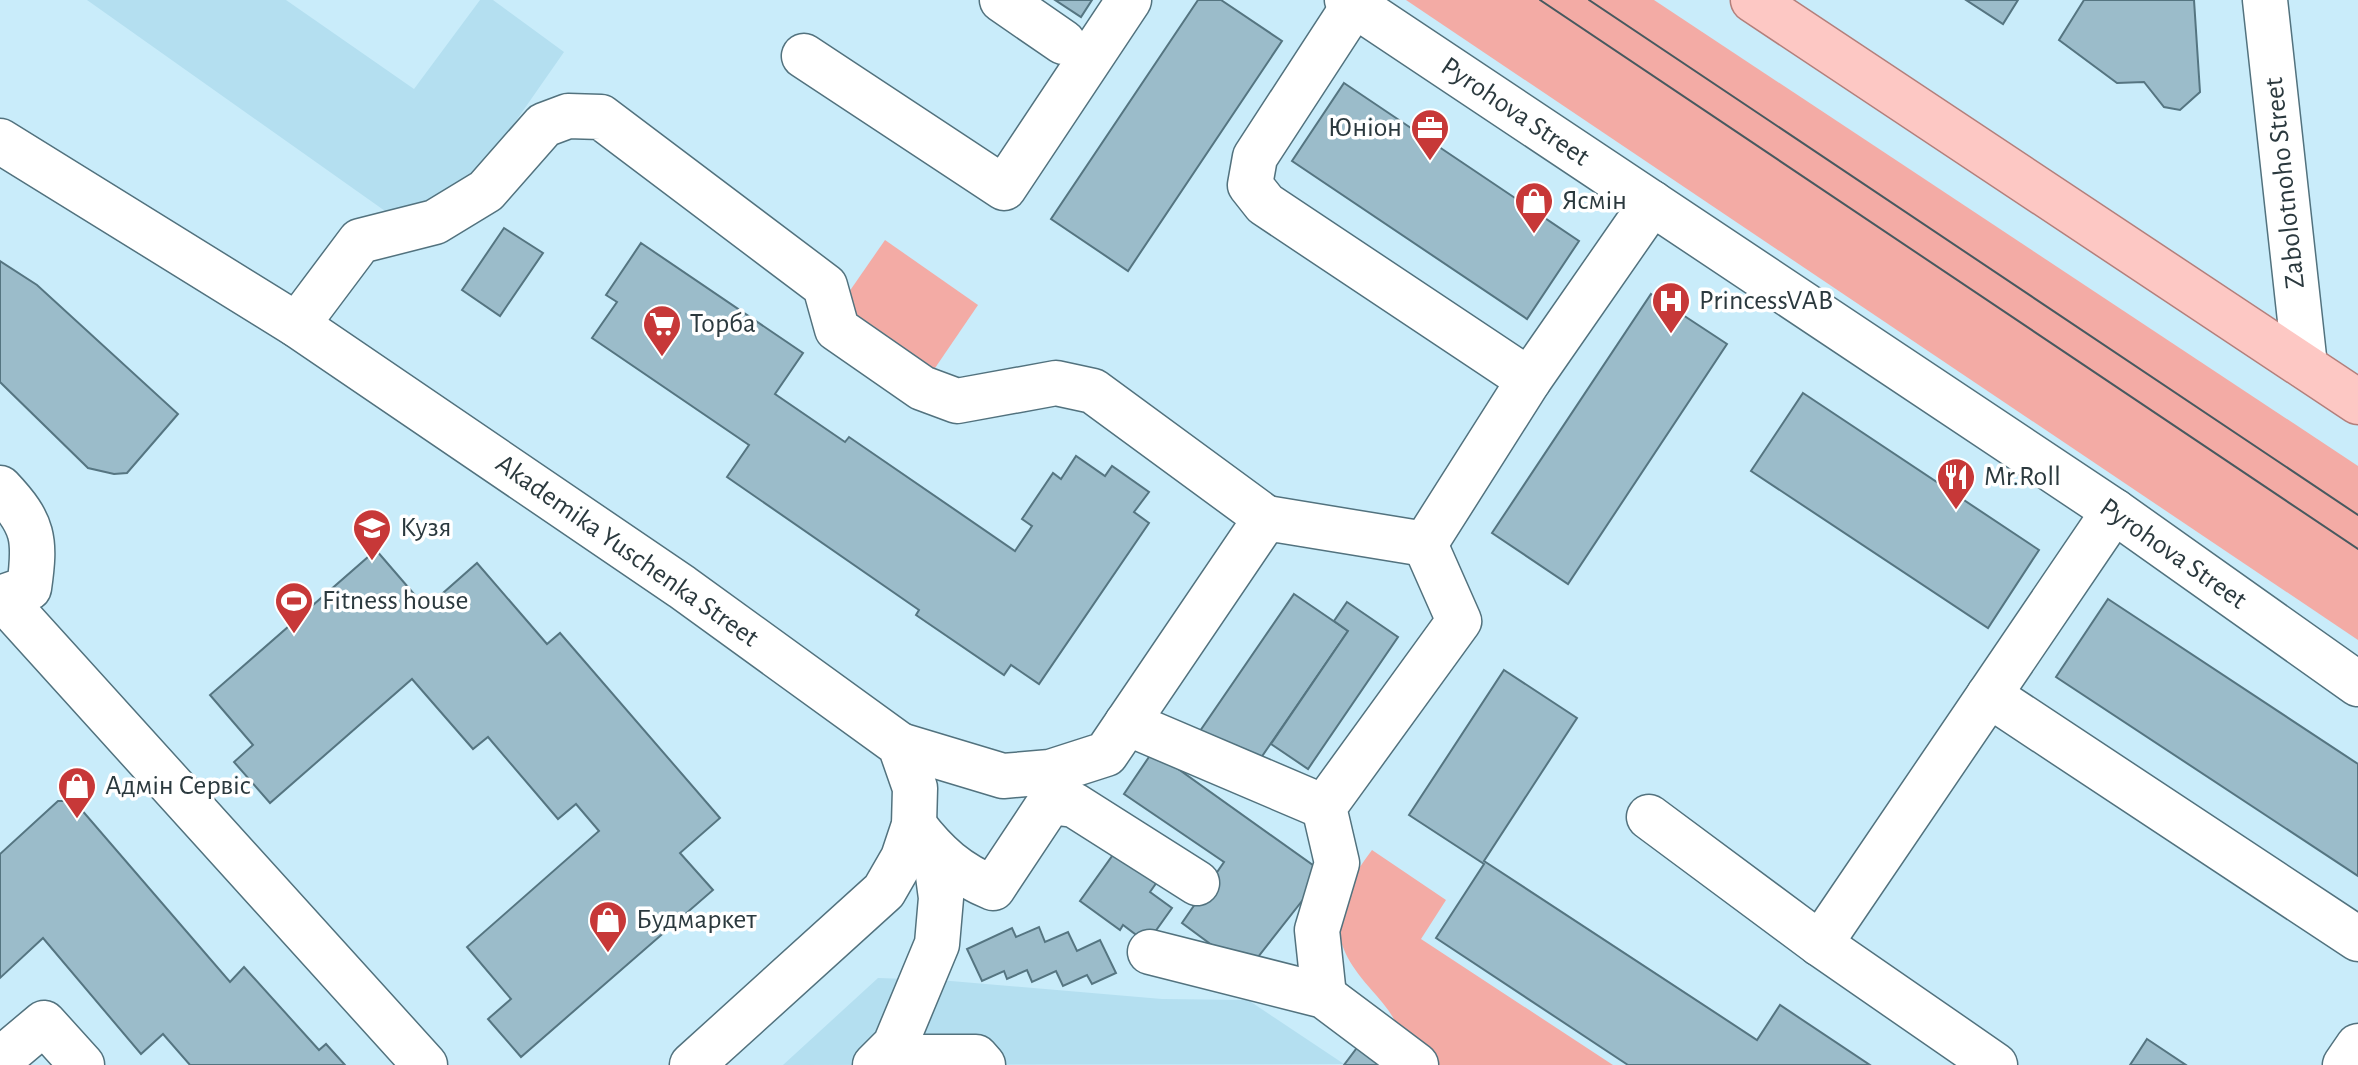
<svg xmlns="http://www.w3.org/2000/svg" width="2358" height="1065" viewBox="0 0 2358 1065" font-family="'Alegreya Sans',sans-serif">
<style>
.built{fill:#b4dff0}
.green{fill:#f3aba5}
.building{fill:#9bbcca;stroke:#557581;stroke-width:2}
.lines{fill:none;stroke-linecap:round;stroke-linejoin:round}
.minor-casing{stroke:#52727e;stroke-width:47}
.major-casing{stroke:#b37f7b;stroke-width:47}
.minor{stroke:#fff;stroke-width:44}
.major{stroke:#fdc8c4;stroke-width:44}
.tram{stroke:#47595f;stroke-width:2}
.labels{text-anchor:middle;dominant-baseline:central;stroke-width:7;stroke-linejoin:round;paint-order:stroke}
.street-label{font-size:28px;fill:#2b393e;stroke:#fff}
.poi-label{font-size:28px;fill:#2b393e;stroke:#fff;text-anchor:start}
</style>
<rect width="100%" height="100%" fill="#c9ecfa"/>
<g class="built">
<polygon points="87,0 286,0 414,89 480,0 493,0 564,52 467,191 402,223"/>
<polygon points="878,978 939,980 1162,999 1248,1000 1344,1064 783,1065"/>
</g>
<g class="green">
<polygon points="1406,0 1654,0 2358,466 2358,640"/>
<polygon points="885,240 978,305 933,371 840,305"/>
<path d="M 1372,850 L 1446,900 L 1421,939 L 1613,1065 L 1436,1065 L 1403,1045 C 1397,1017 1387,1008 1369,987 C 1323,935 1333,902 1372,850 Z"/>
</g>
<g class="building">
<polygon points="1055,0 1092,0 1081,17"/>
<polygon points="1198,0 1221,0 1282,41 1128,271 1051,219"/>
<polygon points="1966,0 2018,0 2003,24"/>
<polygon points="2084,0 2194,0 2200,92 2180,110 2164,107 2144,82 2117,83 2059,40"/>
<polygon points="1344,83 1579,241 1527,319 1292,161"/>
<polygon points="504,228 543,253 500,316 462,290"/>
<polygon points="641,243 803,353 775,394 845,442 849,437 1015,551 1032,526 1022,519 1053,473 1061,479 1076,456 1105,476 1112,466 1149,492 1134,512 1149,523 1039,684 1011,665 1004,675 916,615 919,610 727,477 749,445 592,338 617,302 606,295"/>
<polygon points="0,261 37,285 178,414 127,473 114,474 88,468 0,382"/>
<polygon points="1651,294 1727,344 1568,584 1492,533"/>
<polygon points="1803,393 2039,550 1988,628 1751,471"/>
<polygon points="376,550 426,608 477,563 547,644 560,633 720,818 680,853 713,890 521,1057 488,1019 511,999 467,947 599,831 576,804 558,819 488,737 473,749 412,679 270,803 234,762 253,745 210,695"/>
<polygon points="1294,594 1348,631 1254,768 1200,731"/>
<polygon points="2108,599 2358,764 2358,876 2056,677"/>
<polygon points="1347,602 1398,637 1308,769 1271,744 1348,631 1334,621"/>
<polygon points="1504,670 1577,718 1484,861 1757,1040 1780,1005 1870,1065 1628,1065 1436,938 1484,864 1409,815"/>
<polygon points="1153,751 1324,873 1247,971 1182,923 1224,862 1124,794"/>
<polygon points="58,801 74,801 230,982 244,967 319,1050 326,1044 345,1065 190,1065 163,1034 141,1054 43,938 0,978 0,854"/>
<polygon points="1115,852 1157,882 1150,892 1172,908 1147,943 1123,925 1120,930 1080,901"/>
<polygon points="1039,927 1045,942 1068,932 1077,951 1100,940 1116,973 1092,984 1087,975 1063,986 1056,971 1032,982 1027,970 1007,979 1004,971 982,981 967,949 1012,928 1016,937"/>
<polygon points="2147,1039 2186,1065 2130,1065"/>
<polygon points="1359,1045 1394,1065 1344,1065"/>
</g>
<g class="lines">
<g class="minor-casing">
<g id="minor">
<polyline points="1002,0 1063,42"/>
<polyline points="1347,0 2114,511 2358,684"/>
<polyline points="2265,0 2305,366"/>
<polyline points="1354,5 1255,157 1250,185 1265,204 1529,380"/>
<polyline points="804,56 1004,188 1129,0"/>
<polyline points="0,141 297,325 682,587 900,745 915,788 914,825 903,858 884,891 692,1065"/>
<polyline points="297,325 360,241 435,222 486,191 544,125 568,116 601,117 825,286 837,329 922,388 957,401 1056,383 1093,391 1266,518"/>
<path d="M 0,488 C 34,524 36,539 29,588 L 0,598"/>
<polyline points="1425,544 1529,380 1652,203"/>
<polyline points="2,598 425,1065"/>
<polyline points="1989,695 2358,939"/>
<polyline points="1127,723 1324,807"/>
<polyline points="900,745 1003,776 1050,772 1106,754 1266,518 1425,544"/>
<polyline points="1649,817 1820,944 1995,1065"/>
<path d="M 914,825 C 936,854 958,874 993,888 L 1050,802 L 1074,805 L 1197,883"/>
<polyline points="1820,944 2114,511"/>
<polyline points="1150,952 1324,996 1416,1065"/>
<polyline points="1324,996 1317,930 1337,863 1324,807 1459,621 1425,544"/>
<polyline points="899,1057 976,1057 983,1065"/>
<polyline points="0,1060 44,1023 82,1065"/>
<polyline points="875,1065 895,1045 937,944 941,898 935,853"/>
<polyline points="2345,1065 2358,1046"/>
</g>
</g>
<g class="major-casing">
<polyline id="major" points="1753,0 2358,402"/>
</g>
<use href="#minor" class="minor"/>
<use href="#major" class="major"/>
<g class="tram">
<polyline points="1540,0 2358,549"/>
<polyline points="1589,0 2358,515"/>
</g>
</g>
<defs>
<g id="office-pin" transform="scale(2)"><path d="M0 17L-7.5 6A9.5 9.5 0 1 1 7.5 6Z" fill="#c73838" stroke="#fff"/><path d="M-6-3h4V-5.5h4V-3h4V5H-6ZM-1-4.5V-3h2v-1.5ZM-6 0V1H6V0Z" fill="#fff"/></g>
<g id="shop-pin" transform="scale(2)"><path d="M0 17L-7.5 6A9.5 9.5 0 1 1 7.5 6Z" fill="#c73838" stroke="#fff"/><path d="M-5-2.5h2.3a2.7 3.5 0 0 1 5.4 0H5L5.5 6h-11ZM-1.5-2.5h3a1.5 2.3 0 0 0-3 0Z" fill="#fff"/></g>
<g id="hospital-pin" transform="scale(2)"><path d="M0 17L-7.5 6A9.5 9.5 0 1 1 7.5 6Z" fill="#c73838" stroke="#fff"/><path d="M-5-5h3v3.5h4V-5h3V5h-3V1.5h-4V5h-3Z" fill="#fff"/></g>
<g id="supermarket-pin" transform="scale(2)"><path d="M0 17L-7.5 6A9.5 9.5 0 1 1 7.5 6Z" fill="#c73838" stroke="#fff"/><path d="M-6-5.5h2.5l.6 2H6L4.5 2H-2.5L-4.4-4H-6ZM-1.5 3.2a1.3 1.3 0 1 0 .1 0ZM3 3.2a1.3 1.3 0 1 0 .1 0Z" fill="#fff"/></g>
<g id="restaurant-pin" transform="scale(2)"><path d="M0 17L-7.5 6A9.5 9.5 0 1 1 7.5 6Z" fill="#c73838" stroke="#fff"/><path d="M-5-6h1v4h1v-4h1v4h1v-4h1v5L-1.5 .5V6h-2V.5L-5-1ZM5-6V6H3V1.5H1.5Q1.5-4 5-6Z" fill="#fff"/></g>
<g id="school-pin" transform="scale(2)"><path d="M0 17L-7.5 6A9.5 9.5 0 1 1 7.5 6Z" fill="#c73838" stroke="#fff"/><path d="M0-5L7-2L0 1L-7-2ZM-4 1L0 2.5L4 1V4Q0 6-4 4Z" fill="#fff"/></g>
<g id="stadium-pin" transform="scale(2)"><path d="M0 17L-7.5 6A9.5 9.5 0 1 1 7.5 6Z" fill="#c73838" stroke="#fff"/><path d="M0-5a6.5 5 0 1 0 0 10a6.5 5 0 1 0 0-10ZM-3.5-1.8h7v3.6h-7Z" fill="#fff"/></g>
</defs>
<g fill-rule="evenodd">
<use href="#office-pin" x="1430" y="128"/>
<use href="#shop-pin" x="1534" y="201"/>
<use href="#hospital-pin" x="1671" y="301"/>
<use href="#supermarket-pin" x="662" y="324"/>
<use href="#restaurant-pin" x="1956" y="477"/>
<use href="#school-pin" x="372" y="528"/>
<use href="#stadium-pin" x="294" y="601"/>
<use href="#shop-pin" x="77" y="786"/>
<use href="#shop-pin" x="608" y="920"/>
</g>
<g class="labels">
<g class="street-label">
<text transform="translate(1515 112) rotate(34)">Pyrohova Street</text>
<text transform="translate(2285 183) rotate(-96)">Zabolotnoho Street</text>
<text transform="translate(627 551) rotate(35)">Akademika Yuschenka Street</text>
<text transform="translate(2173 554) rotate(35)">Pyrohova Street</text>
</g>
<g class="poi-label">
<text x="1402" y="128" text-anchor="end">Юніон</text>
<text x="1562" y="201">Ясмін</text>
<text x="1699" y="301">PrincessVAB</text>
<text x="690" y="324">Торба</text>
<text x="1984" y="477">Mr.Roll</text>
<text x="400" y="528">Кузя</text>
<text x="322" y="601">Fitness house</text>
<text x="105" y="786">Адмін Сервіс</text>
<text x="636" y="920">Будмаркет</text>
</g>
</g>
</svg>
